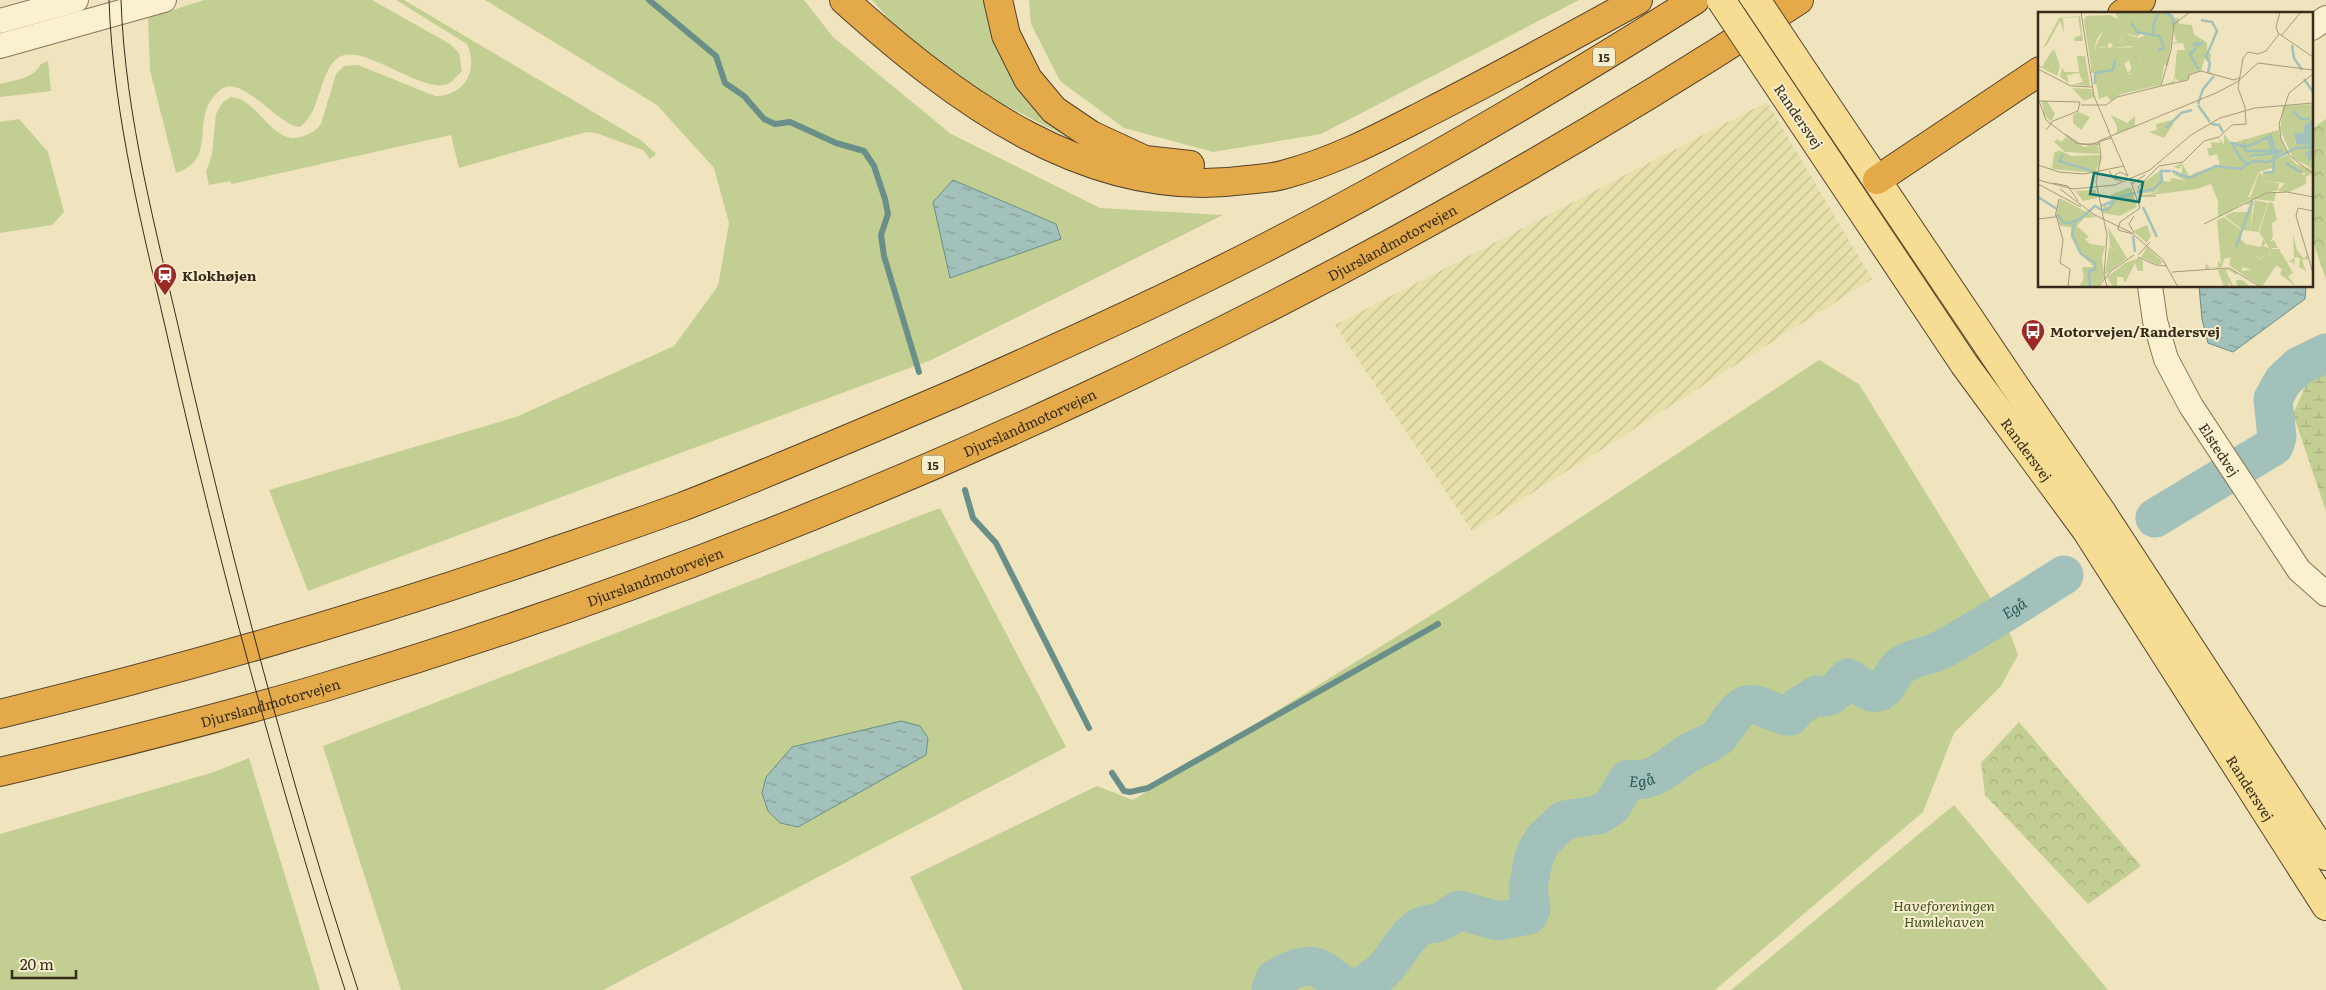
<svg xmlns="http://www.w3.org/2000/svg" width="2326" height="990" viewBox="0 0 2326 990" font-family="Literata,serif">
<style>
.farmland{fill:url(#farmland-furrows)}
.green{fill:#c3ce92}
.forest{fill:url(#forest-crowns)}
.wetland{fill:url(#wetland-marsh)}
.water{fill:url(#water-ripples);stroke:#698f88}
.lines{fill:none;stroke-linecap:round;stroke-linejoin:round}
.stream{stroke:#698f88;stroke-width:6}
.river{stroke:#a2c1ba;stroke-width:39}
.minor-casing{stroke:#897456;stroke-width:26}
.major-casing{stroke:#56422b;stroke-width:30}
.highway-casing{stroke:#56422b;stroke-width:30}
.minor{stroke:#faf1d1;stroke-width:24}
.major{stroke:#f6dd93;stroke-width:28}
.highway{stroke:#e4aa49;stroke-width:28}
.tram{stroke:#372b1b;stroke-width:1}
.major-bridge-casing{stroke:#56422b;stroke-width:30;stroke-linecap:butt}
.major-bridge{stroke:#f6dd93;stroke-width:28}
.labels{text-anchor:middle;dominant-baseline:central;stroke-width:4;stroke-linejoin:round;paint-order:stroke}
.shield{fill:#f7eece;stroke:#716651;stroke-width:1}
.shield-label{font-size:12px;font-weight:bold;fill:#372b1b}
.street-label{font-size:14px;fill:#372b1b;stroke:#f7eece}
.poi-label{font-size:14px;font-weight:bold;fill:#372b1b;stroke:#f7eece;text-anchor:start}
.park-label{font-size:14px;font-style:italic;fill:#445521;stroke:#f7eece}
.water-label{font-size:15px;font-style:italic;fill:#2a5858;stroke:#f7eece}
.inset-river{fill:none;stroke:#a2c1ba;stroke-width:2.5}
.inset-road{fill:none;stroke:#a69a7d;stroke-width:1}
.view{fill:#0f766e;fill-opacity:0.15;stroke:#0f766e;stroke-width:2.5}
.inset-edge{fill:none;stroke:#372b1b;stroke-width:2.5}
</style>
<defs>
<pattern id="farmland-furrows" width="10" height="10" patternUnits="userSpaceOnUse" patternTransform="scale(1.25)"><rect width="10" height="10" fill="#e6e0ab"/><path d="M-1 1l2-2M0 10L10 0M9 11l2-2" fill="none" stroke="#c6c093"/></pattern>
<pattern id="forest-crowns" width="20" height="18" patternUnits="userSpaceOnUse" patternTransform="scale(1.25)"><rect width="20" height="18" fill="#c3ce92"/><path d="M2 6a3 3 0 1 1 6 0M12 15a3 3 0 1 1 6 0" fill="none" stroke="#a8b17d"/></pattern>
<pattern id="wetland-marsh" width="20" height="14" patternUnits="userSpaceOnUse" patternTransform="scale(1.25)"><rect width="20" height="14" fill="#c3ce92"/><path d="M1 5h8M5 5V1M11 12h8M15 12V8" fill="none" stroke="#a8b17d"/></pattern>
<pattern id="water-ripples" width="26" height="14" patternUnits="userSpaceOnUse" patternTransform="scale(1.25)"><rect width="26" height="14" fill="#a2c1ba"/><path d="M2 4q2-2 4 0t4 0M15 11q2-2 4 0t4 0" fill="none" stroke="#859d96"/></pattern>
</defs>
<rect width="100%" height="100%" fill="#f0e4be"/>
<polygon class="farmland" points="1767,102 1872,279 1472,531 1335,325"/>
<g class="green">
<path d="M 204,0 L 372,0 L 450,44 L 459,53 L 462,71 C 457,76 451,84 444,85 C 420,90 370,50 345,55 C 319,60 323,112 300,127 C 276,126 239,67 217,93 C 214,96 210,101 208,105 C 196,133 213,160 176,173 L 150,70 L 148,18 Z"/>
<path d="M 396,0 L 404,0 L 642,141 L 656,154 L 650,159 L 643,150 L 596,133 L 586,132 L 459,168 L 451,135 L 232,184 L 230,181 L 209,185 L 206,172 L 212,155 L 216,114 L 223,102 L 231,97 C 259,98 274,151 306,135 C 313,132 317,130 321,124 L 336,74 L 344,66 L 358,65 L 435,96 C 464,96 479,71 467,44 Z"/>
<polygon points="485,0 804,0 833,37 951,134 1100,208 1223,215 931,360 308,591 269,490 516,417 674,346 718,286 729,223 714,168 657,105"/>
<polygon points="872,0 988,0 1058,125 1071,139 970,87 904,36"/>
<polygon points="1029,0 1579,0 1321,134 1213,152 1124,128 1060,81 1031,24"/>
<path d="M 48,61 L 51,91 L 0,97 L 0,84 C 15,80 33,79 41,64 Z"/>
<polygon points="19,119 48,152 64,212 52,225 0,233 0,122"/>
<polygon points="1819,360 1859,384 2007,625 2018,655 2001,686 1954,733 1923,812 1715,990 963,990 910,877 1097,786 1133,800 1454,601"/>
<polygon points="940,508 1066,747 603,990 401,990 323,746"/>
<polygon points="249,758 320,990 0,990 0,834 214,772"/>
<polygon points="1954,805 2108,990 1731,990"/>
</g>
<g class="forest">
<polygon points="2326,119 2326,280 2312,238 2312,129"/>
<polygon points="2019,722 2141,866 2088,904 1985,795 1981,763"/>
</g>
<polygon class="wetland" points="2326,346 2326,511 2293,414 2322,349"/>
<g class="water">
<polygon points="953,180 1056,224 1061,239 950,278 933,202"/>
<polygon points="2199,286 2306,286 2305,299 2233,352 2208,343 2202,319"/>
<polygon points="901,721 920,726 928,738 926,755 798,827 780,823 768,811 762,793 766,777 792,747"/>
</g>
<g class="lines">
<g class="stream">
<polyline points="649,0 716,56 725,83 744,96 764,119 775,124 790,122 836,143 864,151 874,166 885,199 888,214 881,235 884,256 919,372"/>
<polyline points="965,490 973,518 996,543 1089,728"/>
<polyline points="1112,773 1124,791 1130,792 1148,788 1438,624"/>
</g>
<g class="river">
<polyline points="2155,518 2274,446 2277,437 2273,399 2283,381 2299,366 2326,353"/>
<path id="s1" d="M 1271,990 L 1275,979 C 1330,945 1324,990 1359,987 C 1364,986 1368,982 1372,979 C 1395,965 1398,943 1418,928 C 1425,923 1428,925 1436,923 C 1443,922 1452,914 1459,910 L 1498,921 L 1528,915 L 1531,909 L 1528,888 L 1533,861 L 1537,850 L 1544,839 L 1564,820 L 1598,815 L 1612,806 L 1628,779 C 1654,785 1671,763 1692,751 C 1701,746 1711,744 1719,736 C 1728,726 1734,710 1747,705 C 1757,701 1776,716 1790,716 L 1798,707 L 1817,695 C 1832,702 1838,687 1848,678 C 1858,682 1867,695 1878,692 C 1889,689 1892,671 1903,664 C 1914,658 1927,656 1939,651 C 1982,628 2023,601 2064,575"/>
</g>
<g class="minor-casing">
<g id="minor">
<polyline points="0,21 76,0"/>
<polyline points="2312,28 2326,18"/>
<polyline points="0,46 164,0"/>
<path id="s2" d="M 2150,286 L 2155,321 L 2166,359 L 2191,406 L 2299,570 L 2326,594"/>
</g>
</g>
<g class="major-casing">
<g id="major">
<polyline points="1808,78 2015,386 2101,511 2326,856"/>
<path id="s3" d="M 1783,93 L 1964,364 L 2086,530 L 2326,906"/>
</g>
</g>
<g class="highway-casing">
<g id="highway">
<path d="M 844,0 C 955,99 1088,202 1246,180 C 1259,179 1274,178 1286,174 C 1338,160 1382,136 1429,112 C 1500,76 1569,38 1638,0"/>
<polyline points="998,0 1006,35 1028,79 1054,110 1091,135 1145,160 1190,165"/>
<polyline points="2122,14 2141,0"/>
<polyline points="1877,180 2040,71"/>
<path d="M 0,714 C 189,668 377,613 561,549 C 602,535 643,521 684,506 C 776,470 867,431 958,392 C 1060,347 1162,301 1261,250 C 1409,174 1554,89 1695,0"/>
<path id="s4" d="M 0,772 C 109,746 218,719 325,687 C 846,531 1344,297 1799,0"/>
</g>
</g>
<use href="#minor" class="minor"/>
<use href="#major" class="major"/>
<use href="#highway" class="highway"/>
<g class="tram">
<path d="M 109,0 C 113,118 144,233 170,348 C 219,564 277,778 345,990"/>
<path d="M 121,0 C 125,118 157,233 183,347 C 233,564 289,779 358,990"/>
</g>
<g class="major-bridge-casing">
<g id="major-bridge">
<polyline points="1721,0 1783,93"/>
<polyline points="1756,0 1808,78"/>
</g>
</g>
<use href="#major-bridge" class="major-bridge"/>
</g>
<defs>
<g id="station-pin" transform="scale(1.25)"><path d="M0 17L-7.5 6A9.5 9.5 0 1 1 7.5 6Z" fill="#9a2a23" stroke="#f7eece"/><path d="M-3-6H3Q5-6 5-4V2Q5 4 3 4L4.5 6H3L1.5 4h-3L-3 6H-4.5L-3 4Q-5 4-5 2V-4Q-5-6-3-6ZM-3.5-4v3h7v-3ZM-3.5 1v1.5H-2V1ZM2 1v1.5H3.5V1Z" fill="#fff"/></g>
<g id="bus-pin" transform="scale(1.25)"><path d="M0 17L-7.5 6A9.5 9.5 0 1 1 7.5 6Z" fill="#9a2a23" stroke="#f7eece"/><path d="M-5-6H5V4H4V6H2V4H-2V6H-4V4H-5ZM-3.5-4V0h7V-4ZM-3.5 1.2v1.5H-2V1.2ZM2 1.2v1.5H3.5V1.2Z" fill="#fff"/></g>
</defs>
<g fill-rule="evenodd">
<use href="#station-pin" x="165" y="275"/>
<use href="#bus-pin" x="2033" y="331"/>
</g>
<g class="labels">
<g class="shield">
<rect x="1593" y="47.5" width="22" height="19" rx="4"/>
<rect x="922" y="455.5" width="22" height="19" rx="4"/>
</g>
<g class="shield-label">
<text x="1604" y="57">15</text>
<text x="933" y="465">15</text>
</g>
<g class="street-label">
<text transform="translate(1799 116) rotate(56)">Randersvej</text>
<text stroke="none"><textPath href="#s4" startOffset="1494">Djurslandmotorvejen</textPath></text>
<text stroke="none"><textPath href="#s4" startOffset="1089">Djurslandmotorvejen</textPath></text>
<text stroke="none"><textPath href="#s2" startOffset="180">Elstedvej</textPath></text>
<text stroke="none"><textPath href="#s3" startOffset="432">Randersvej</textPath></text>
<text stroke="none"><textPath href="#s4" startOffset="684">Djurslandmotorvejen</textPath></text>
<text stroke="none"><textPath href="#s4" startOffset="279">Djurslandmotorvejen</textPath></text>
<text stroke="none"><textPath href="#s3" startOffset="838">Randersvej</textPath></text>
</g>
<g class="poi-label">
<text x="182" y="275">Klokhøjen</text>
<text x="2050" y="331">Motorvejen/Randersvej</text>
</g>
<g class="park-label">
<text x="1944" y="905">Haveforeningen<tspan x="1944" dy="16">Humlehaven</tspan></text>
</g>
<g class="water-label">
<text stroke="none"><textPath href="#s1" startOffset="956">Egå</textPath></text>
<text stroke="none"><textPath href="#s1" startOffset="509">Egå</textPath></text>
</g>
</g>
<g transform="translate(2038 12)">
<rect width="275" height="275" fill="#f0e4be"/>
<path d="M 71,3 L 70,36 L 75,35 L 77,24 L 84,29 L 84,21 L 101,26 L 108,23 L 116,33 L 110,50 L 93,61 L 89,61 L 104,48 L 100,44 L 103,38 L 110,40 L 110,32 L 99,36 L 92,34 L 75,36 L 75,43 L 69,40 L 67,34 L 56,37 L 68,14 L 65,8 ZM 15,37 L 17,52 L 9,56 L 5,53 ZM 4,89 L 9,89 L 17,102 L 13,110 L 6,102 ZM 40,100 L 52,105 L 43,118 L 35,111 L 35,103 ZM 73,103 L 89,111 L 97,104 L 97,114 L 75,123 L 79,120 L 79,114 ZM 134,108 L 136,111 L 126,126 L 111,120 L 119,118 L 118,112 ZM 186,122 L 196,135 L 213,146 L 236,141 L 234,156 L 221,160 L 209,188 L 180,206 L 180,189 L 173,172 L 159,177 L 106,184 L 118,180 L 124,169 L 132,170 L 133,166 L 151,169 L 156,161 L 182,154 L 179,142 L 171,144 L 169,136 L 174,136 L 173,130 L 182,131 L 181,127 L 186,132 ZM 28,125 L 46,135 L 59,132 L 62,142 L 27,140 L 16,130 L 19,127 L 23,130 ZM 21,138 L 33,144 L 63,143 L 63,147 L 57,161 L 14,157 L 16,141 ZM 250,143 L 261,155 L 259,152 L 275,158 L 275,162 L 259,160 L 268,166 L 268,172 L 251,180 L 240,179 L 247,171 L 224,169 L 225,160 L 235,160 L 237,148 ZM 93,175 L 99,195 L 81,204 L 75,196 L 80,193 L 73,189 L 72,183 ZM 58,178 L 59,186 L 45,189 L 37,179 ZM 22,186 L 58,205 L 46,206 L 39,214 L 51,225 L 47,227 L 52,232 L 67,234 L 64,245 L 66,266 L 59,275 L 41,275 L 46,266 L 44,255 L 56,255 L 40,239 L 33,225 L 33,215 L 22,214 L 18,204 ZM 217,188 L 230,191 L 220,220 L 212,219 ZM 109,213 L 113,224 L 109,231 L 95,219 ZM 70,215 L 89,246 L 67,263 L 71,235 L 83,242 L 72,235 ZM 230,226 L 231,230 L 236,228 L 240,236 L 234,236 L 236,242 L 249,250 L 255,261 L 250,264 L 258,275 L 242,262 L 244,257 L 237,253 L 242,251 L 233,239 L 230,244 L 224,244 L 224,248 L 218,244 L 213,258 L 203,254 L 212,237 L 208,232 L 223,235 L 225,227 L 228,231 L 225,234 L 231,236 L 226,227 ZM 109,235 L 125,250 L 124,251 L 120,253 L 103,245 ZM 101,246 L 105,249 L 105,259 L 100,259 L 97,251 L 87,271 L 85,265 L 79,265 L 79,275 L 75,275 L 69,265 L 87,251 ZM 191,257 L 199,261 L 198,263 L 191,258 L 188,259 L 196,275 L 199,274 L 198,268 L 204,268 L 213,275 L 194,275 L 190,269 L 191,275 L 186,275 L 180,258 L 172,258 Z" fill="#c3ce92"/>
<path d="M 77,0 L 127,0 L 138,7 L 140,5 L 141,12 L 154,13 L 156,22 L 169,31 L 169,42 L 173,41 L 171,58 L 175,64 L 169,60 L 171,51 L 167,46 L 163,59 L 152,62 L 151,67 L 142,70 L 137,66 L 137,71 L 125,73 L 136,69 L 139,38 L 147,38 L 145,31 L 134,32 L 141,29 L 138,29 L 135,16 L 130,54 L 126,52 L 123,73 L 83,82 L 73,89 L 69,84 L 61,87 L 56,61 L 75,58 L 77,48 L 74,46 L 55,48 L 56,53 L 53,54 L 46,9 L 48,4 L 72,3 L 80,7 ZM 70,4 L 69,32 L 73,31 L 75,35 L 77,24 L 83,31 L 84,21 L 98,24 L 98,35 L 75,36 L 75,43 L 67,35 L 56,37 L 59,27 L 68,15 L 65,8 ZM 103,22 L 108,23 L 115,34 L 109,49 L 91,63 L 86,52 L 91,48 L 94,58 L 104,48 L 100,44 L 103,38 L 109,41 L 111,38 L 109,31 L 104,29 L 99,36 L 99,24 ZM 42,4 L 45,29 L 37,29 L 36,26 L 43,23 L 40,5 L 25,6 L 26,21 L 22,9 L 9,33 L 5,36 L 21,6 ZM 16,36 L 22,55 L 19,64 L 0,54 L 15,54 ZM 39,44 L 47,44 L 52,74 L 33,73 L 45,70 L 41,61 L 29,63 L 31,71 L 22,65 L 24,56 L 27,60 L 41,60 ZM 144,151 L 151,164 L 156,162 L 151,170 L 134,162 L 144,162 L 144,153 L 141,157 L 136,155 ZM 256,159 L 266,163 L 268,160 L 275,164 L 271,163 L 252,175 ZM 221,161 L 224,162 L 224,169 L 241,171 L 240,178 L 218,184 L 182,204 L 180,201 L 185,202 L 213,184 ZM 231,181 L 238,181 L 236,189 L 215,187 L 212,219 L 204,218 L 187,204 L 195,200 L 211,200 L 213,193 L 207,192 L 216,185 ZM 78,188 L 79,193 L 75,196 L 81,204 L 65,201 L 66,193 L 71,195 L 73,190 ZM 231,190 L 235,191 L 239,208 L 234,211 L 235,225 L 230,233 L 221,220 ZM 186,205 L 204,219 L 201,225 L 212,237 L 203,259 L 213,258 L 217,244 L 223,248 L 223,245 L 232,243 L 239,252 L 224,275 L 195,256 L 191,253 L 193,245 L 186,247 L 184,255 L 167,257 L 168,251 L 172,256 L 180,255 L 180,249 L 183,252 L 179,208 Z" fill="#c3ce92" fill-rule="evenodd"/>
<path d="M 275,92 L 275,107 L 266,114 L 267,120 L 256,123 L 257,131 L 271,133 L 275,157 L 255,146 L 242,118 L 245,94 ZM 240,118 L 250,142 L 236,148 L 236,141 L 228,141 L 214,145 L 209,149 L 211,153 L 194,131 ZM 126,156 L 122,161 L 124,169 L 117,180 L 103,182 L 106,170 Z" fill="#c3ce92"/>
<path d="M 74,46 L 77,48 L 75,58 L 53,61 L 53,47 ZM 34,76 L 54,77 L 56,85 L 46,89 ZM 255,222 L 259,238 L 266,247 L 269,242 L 270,247 L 264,248 L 268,259 L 261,255 L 262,246 L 257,245 L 256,255 L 255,250 L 250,250 L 256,246 ZM 234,237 L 241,237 L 249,250 L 238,252 L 235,257 L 227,254 Z" fill="#c3ce92"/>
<path d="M 275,107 L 275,148 L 272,147 L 272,149 L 270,150 L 271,140 L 269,145 L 267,141 L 271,139 L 271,133 L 258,132 L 256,122 L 266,120 L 266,114 Z" fill="#a2c1ba"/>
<path class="inset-river" d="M 127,0 L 134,4 L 136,11 L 133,12M 163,8 L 174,10 L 179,19 L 168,45 L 172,51 L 170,60M 93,11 L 99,20 L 121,24 L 126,36 L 120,38M 116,21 L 115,14 L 120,2M 157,30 L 156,33 L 163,31 L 159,35M 254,33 L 256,46 L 264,58M 158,36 L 152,42 L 161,58M 266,67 L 275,80M 57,72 L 57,61 L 75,58 L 77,47M 160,92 L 165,77 L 176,64M 160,93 L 172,110M 255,99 L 263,107 L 272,107M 173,112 L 181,113 L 185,120M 128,116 L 143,101 L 154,98M 232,122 L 237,138 L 242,139 L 239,142M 223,128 L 230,125 L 234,138M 193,130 L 203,147 L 211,153M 194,131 L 205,134 L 208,139 L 237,139 L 242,145M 205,131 L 208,135 L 223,129M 25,142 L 21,149 L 54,159M 212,144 L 237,141 L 236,148M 248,151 L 264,161M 134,159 L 151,166 L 178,154 L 202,157 L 215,149 L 230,150 L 258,136 L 271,135M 225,161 L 235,160 L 236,148M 99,180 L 116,177 L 124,169 L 123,159 L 133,159M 0,185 L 19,197M 63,194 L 78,188M 105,195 L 119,225M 19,202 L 26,211 L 32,211 L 42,207 L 57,194 L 64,198 L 70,197 L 79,186 L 97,181M 208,206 L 215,189M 37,209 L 34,222 L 39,232M 95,224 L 97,240M 39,233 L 43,242 L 57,251 L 57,257 L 51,259 L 52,275M 198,235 L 208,207"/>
<path class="inset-road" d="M 43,0 L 56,84 L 71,119M 242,0 L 238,15 L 240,21 L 275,45M 243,24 L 263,0M 0,57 L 33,74 L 54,75M 275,62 L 251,81 L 241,112 L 243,127 L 251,143 L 275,162M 123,74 L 150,68 L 151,63 L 163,59 L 196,68 L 201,66M 0,86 L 8,108 L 38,131 L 51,133 L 73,126M 2,89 L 42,90 L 40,99 L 15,109 L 8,118M 43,93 L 68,93 L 79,85 L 123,74 L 133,38 L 136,12 L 152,0M 70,118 L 90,164M 27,122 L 42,132 L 61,132M 0,153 L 21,160 L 46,162 L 86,154M 71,159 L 76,167 L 84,169M 0,168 L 35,177 L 77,173 L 112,158 L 153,123 L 182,106 L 217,96 L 275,91M 79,168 L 77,163 L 82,160 L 90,164M 93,170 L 102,196 L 82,210 L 80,218 L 95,222 L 125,248 L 140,275M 15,171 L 30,174 L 40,189M 0,172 L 43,195M 94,172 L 107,163M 22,177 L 54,201M 118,184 L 104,184 L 100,175 L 121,154 L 145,150 L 166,129 L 181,125 L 194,113 L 208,112 L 207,95 L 200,76 L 205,46 L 210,40 L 220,42 L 228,39 L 241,22M 275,199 L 260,196 L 258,204 L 275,261M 53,201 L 94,221M 18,203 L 25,228 L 22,251 L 32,257 L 30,275M 96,204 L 91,212 L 96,221M 0,207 L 17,205 L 21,187M 166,212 L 228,181 L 249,180 L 275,185M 100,243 L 112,230M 100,245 L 118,253 L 129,254M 134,260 L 191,256 L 223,275M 60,275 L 73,259 L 96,243M 69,275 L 66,263 L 69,223 L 58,170 L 63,145 L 61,129 L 178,81 L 199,70 L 220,51 L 275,58"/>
<path class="view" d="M 56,161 L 105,170 L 101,190 L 52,182 Z"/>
<rect width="275" height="275" class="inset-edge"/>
</g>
<path d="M12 970v8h64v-8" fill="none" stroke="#372b1b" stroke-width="2.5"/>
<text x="20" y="970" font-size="15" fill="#372b1b" stroke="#f7eece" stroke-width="4" paint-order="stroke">20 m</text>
</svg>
